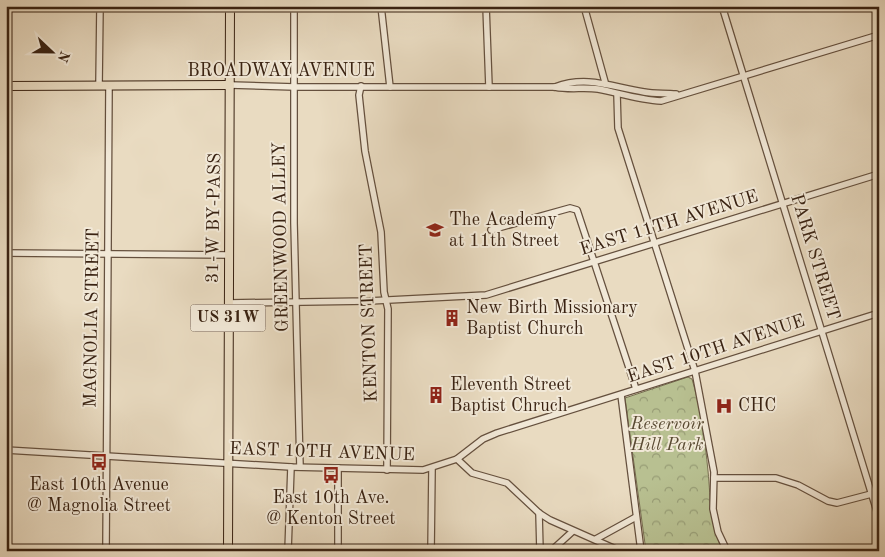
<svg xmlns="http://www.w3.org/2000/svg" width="885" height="557" viewBox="0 0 885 557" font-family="'Old Standard TT',serif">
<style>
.park{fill:url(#park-crowns);stroke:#787152}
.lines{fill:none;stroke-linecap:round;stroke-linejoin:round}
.minor-casing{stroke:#65503e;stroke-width:8}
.major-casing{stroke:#392212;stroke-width:10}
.minor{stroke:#f1e8d7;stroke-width:5.5}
.major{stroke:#e9dbc1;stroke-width:8}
.labels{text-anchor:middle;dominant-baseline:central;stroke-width:4;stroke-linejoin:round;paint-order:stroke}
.shield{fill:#f1e8d7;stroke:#705d4d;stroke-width:1}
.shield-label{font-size:16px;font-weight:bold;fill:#392212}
.street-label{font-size:18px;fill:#392212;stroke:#f1e8d7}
.poi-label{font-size:18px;fill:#392212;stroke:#f1e8d7;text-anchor:start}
.park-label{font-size:18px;font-style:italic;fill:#594a32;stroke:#f1e8d7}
</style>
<defs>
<pattern id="park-crowns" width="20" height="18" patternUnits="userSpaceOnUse" patternTransform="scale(1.25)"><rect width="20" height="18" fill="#b8c091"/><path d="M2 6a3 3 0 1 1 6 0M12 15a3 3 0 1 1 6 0" fill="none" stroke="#979c75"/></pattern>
</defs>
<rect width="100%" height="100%" fill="#e9dbc1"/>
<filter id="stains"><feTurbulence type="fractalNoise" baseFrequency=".004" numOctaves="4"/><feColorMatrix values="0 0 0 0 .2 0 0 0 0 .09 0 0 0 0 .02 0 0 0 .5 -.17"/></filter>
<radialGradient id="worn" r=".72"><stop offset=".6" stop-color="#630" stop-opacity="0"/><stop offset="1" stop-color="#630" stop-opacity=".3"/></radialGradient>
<path class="park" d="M 688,377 L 692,379 C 701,409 705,441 708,471 C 711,501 709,523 723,551 L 646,551 L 625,398 Z"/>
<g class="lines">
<g class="minor-casing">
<g id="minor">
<polyline points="294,6 294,223 300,467"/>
<polyline points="381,6 390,87"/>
<polyline points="486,6 489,87"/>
<polyline points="584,6 605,82"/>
<polyline points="722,6 879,518"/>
<polyline points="99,85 100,6"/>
<path d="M 230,85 L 295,87 L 555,87 C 569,90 584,87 598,89 C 619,93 639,100 661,101 L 879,35"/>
<polyline points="361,86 359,95 365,151 381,232 384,292 388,309 387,470"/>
<path d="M 555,87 C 587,75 612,87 644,92 C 654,94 665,93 676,94"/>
<polyline points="617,94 618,128 695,371 714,472 713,509 718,532 727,551"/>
<polyline points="491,230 570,208 577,210 636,389"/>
<polyline points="6,253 229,255"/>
<polyline points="228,303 369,301 486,295 879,174"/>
<polyline points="621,395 641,551"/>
<polyline points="6,450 291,467 423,470 457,459 483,439 497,433 879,313"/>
<polyline points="457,459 472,473 507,483 539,513 550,520 620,551"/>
<polyline points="714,478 776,478 798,485 828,501 837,503 879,492"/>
<polyline points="539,513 540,551"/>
<polyline points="596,539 636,517"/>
<polyline points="106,551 109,85"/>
<polyline points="288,551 291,467"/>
<polyline points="338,551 338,468"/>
<polyline points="431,551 432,469"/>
<polyline points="551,551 573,531"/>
</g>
</g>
<g class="major-casing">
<g id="major">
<polyline points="6,86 230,85"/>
<polyline points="228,551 230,6"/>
</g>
</g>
<use href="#minor" class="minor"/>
<use href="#major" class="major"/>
</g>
<defs>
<g id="school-bare" transform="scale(1.35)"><path d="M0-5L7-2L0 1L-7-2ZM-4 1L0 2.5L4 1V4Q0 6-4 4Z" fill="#8f2418" stroke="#f1e8d7" stroke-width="2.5" paint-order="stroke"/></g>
<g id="building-bare" transform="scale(1.35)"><path d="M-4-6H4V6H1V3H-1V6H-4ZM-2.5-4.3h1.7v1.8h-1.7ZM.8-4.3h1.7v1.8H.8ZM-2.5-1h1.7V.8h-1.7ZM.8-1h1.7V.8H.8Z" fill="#8f2418" stroke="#f1e8d7" stroke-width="2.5" paint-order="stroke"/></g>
<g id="hospital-bare" transform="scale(1.35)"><path d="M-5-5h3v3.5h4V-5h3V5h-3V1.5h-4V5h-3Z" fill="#8f2418" stroke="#f1e8d7" stroke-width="2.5" paint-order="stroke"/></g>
<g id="bus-bare" transform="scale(1.35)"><path d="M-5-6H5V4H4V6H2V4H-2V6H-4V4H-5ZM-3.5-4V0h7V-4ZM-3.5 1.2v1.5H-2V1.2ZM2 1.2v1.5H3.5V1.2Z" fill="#8f2418" stroke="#f1e8d7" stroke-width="2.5" paint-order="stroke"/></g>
</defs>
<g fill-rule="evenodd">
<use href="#school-bare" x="435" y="230"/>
<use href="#building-bare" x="452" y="318"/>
<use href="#building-bare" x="436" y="395"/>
<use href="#hospital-bare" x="724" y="406"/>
<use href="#bus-bare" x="99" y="462"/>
<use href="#bus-bare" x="331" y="475"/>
</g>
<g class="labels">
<rect class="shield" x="190.5" y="304.5" width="75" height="27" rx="4"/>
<g class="shield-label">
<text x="228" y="318">US 31W</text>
</g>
<g class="street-label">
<text x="281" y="71">BROADWAY AVENUE</text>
<text transform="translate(214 218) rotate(-89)">31-W BY-PASS</text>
<text transform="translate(669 223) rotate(-17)">EAST 11TH AVENUE</text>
<text transform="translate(281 237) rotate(-91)">GREENWOOD ALLEY</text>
<text transform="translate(815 257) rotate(73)">PARK STREET</text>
<text transform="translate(92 318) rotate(-89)">MAGNOLIA STREET</text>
<text transform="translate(369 323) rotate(-92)">KENTON STREET</text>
<text transform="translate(716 349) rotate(-18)">EAST 10TH AVENUE</text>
<text transform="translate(322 452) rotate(2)">EAST 10TH AVENUE</text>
</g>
<g class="poi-label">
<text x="449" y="220">The Academy<tspan x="449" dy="21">at 11th Street</tspan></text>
<text x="466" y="308">New Birth Missionary<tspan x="466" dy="21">Baptist Church</tspan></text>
<text x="450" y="385">Eleventh Street<tspan x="450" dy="21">Baptist Chruch</tspan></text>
<text x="738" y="406">CHC</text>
<text x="99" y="485" text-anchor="middle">East 10th Avenue<tspan x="99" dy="21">@ Magnolia Street</tspan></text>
<text x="331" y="498" text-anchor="middle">East 10th Ave.<tspan x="331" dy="21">@ Kenton Street</tspan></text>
</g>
<g class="park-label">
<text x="667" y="424">Reservoir<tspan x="667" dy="21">Hill Park</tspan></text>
</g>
</g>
<rect width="885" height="557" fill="none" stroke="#e9dbc1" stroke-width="25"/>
<rect x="8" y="8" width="870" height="542" fill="none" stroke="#392212" stroke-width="2.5"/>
<rect x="12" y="12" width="860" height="532" fill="none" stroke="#392212"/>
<g transform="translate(52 52) rotate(112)" stroke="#f1e8d7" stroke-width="4" paint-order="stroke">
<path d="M0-4L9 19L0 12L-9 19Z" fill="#392212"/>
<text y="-8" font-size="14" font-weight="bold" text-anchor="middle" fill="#392212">N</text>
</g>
<rect width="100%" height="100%" filter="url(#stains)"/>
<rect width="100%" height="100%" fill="url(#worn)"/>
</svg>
